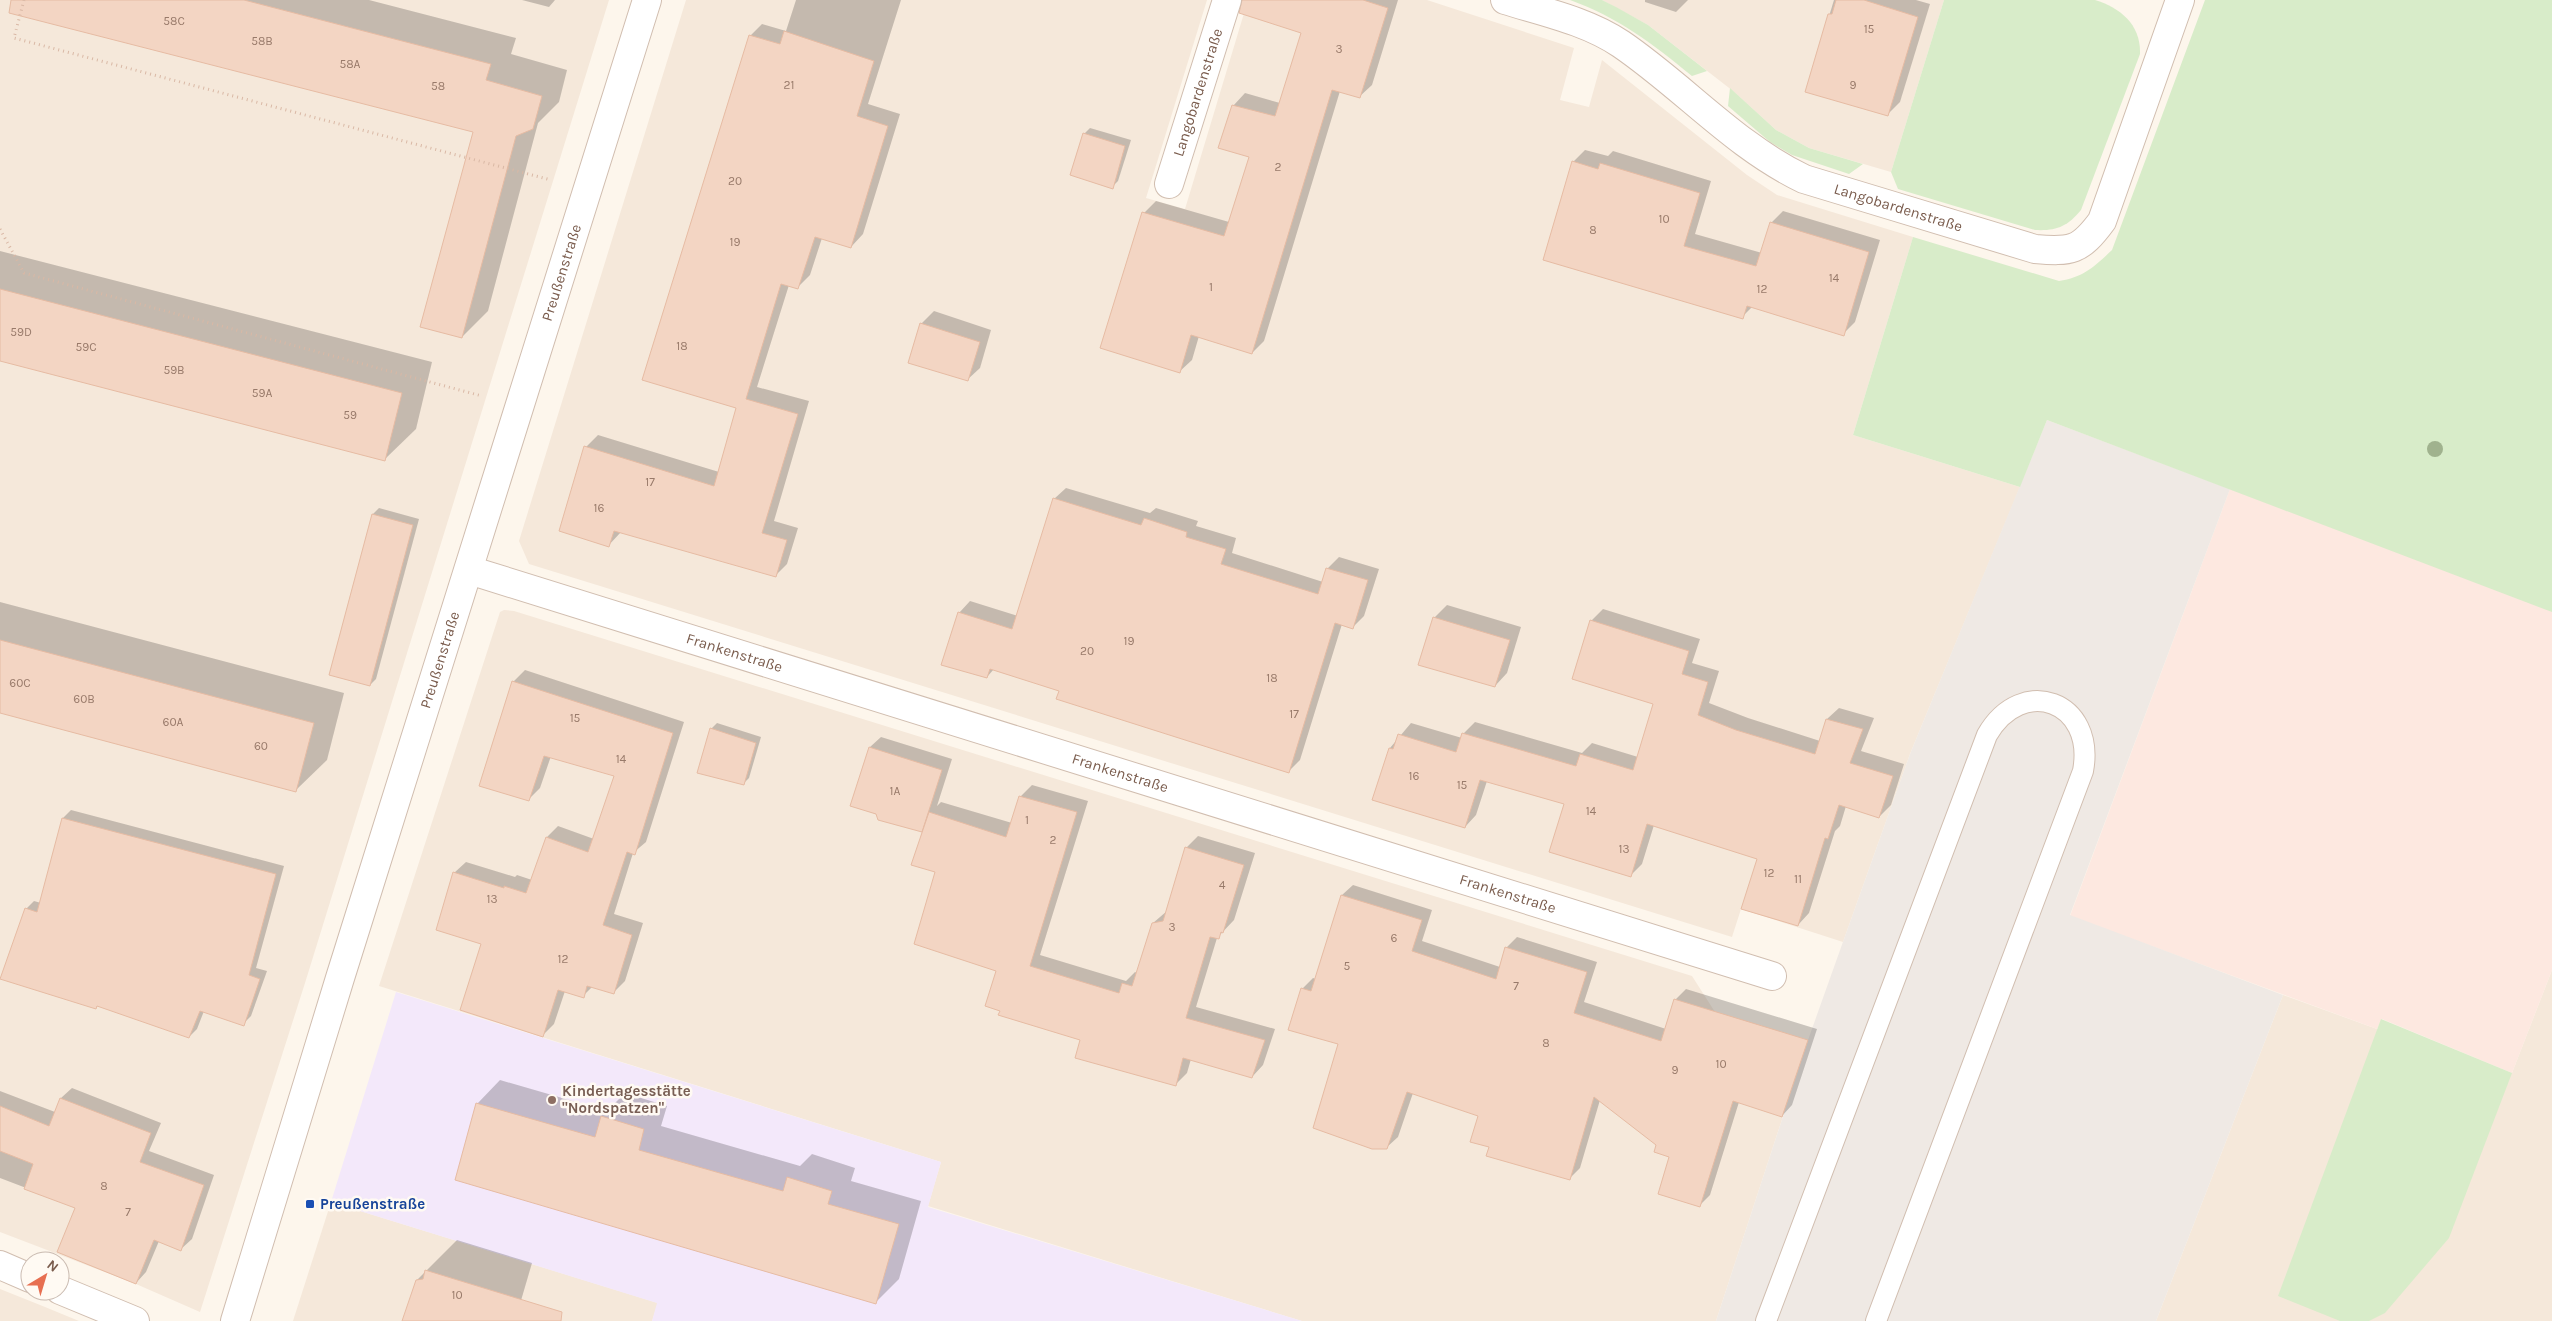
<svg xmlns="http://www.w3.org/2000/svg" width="2552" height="1321" viewBox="0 0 2552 1321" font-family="Karla,sans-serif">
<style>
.residential{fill:#f5e8da}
.commercial{fill:#fde8e0}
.industrial{fill:#efe9e4}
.education{fill:#f3e8fa}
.green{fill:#d8ecc9}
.shadow{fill:#0003}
.building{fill:#f3d5c3;stroke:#e6bba3}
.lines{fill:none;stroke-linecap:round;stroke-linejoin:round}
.lane-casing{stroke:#d1beb0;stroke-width:22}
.street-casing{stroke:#d1beb0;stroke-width:30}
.path{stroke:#d9b8a5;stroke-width:3;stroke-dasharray:1 4;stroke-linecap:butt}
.lane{stroke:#fff;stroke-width:20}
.street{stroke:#fff;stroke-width:28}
.tree{fill:#a0b28e}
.education-dot{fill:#8d6e63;stroke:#fffaf3;stroke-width:2}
.transit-dot{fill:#1a4fb4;stroke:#fffaf3;stroke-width:2}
.labels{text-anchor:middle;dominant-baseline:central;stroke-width:5;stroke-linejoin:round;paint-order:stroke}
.number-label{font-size:12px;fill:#987a6a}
.street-label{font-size:15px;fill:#7a5c4d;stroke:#fffaf3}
.education-label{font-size:15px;font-weight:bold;fill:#785e54;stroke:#fffaf3;text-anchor:start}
.transit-label{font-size:15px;font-weight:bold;fill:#164399;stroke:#fffaf3;text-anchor:start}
</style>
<rect width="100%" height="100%" fill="#fdf6ec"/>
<g class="residential">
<polygon points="0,0 609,0 305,983 200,1312 136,1284 0,1232"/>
<polygon points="686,0 1207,0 1146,198 1185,209 1248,0 1427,0 1574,48 1560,100 1589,107 1602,60 1747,175 1777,195 1913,237 1853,435 2020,487 1910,754 1843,942 1741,909 1732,937 529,564 519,541"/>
<polygon points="1602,0 1944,0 1891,172 1809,148 1776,130 1733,91 1648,25"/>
<polygon points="504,610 514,611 1692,976 1715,1012 1808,1040 1716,1321 1302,1321 928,1206 941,1162 379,986 500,612"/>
<polygon points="2552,970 2552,1321 2156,1321 2283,995 2377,1029 2512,1073"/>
<polygon points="331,1202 658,1303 652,1321 293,1321"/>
<polygon points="0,1289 45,1307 79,1321 0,1321"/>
</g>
<polygon class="commercial" points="2230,489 2552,610 2552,970 2512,1073 2382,1019 2377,1029 2070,916"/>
<polygon class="industrial" points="2047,420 2230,489 2070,915 2283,995 2156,1321 1716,1321 1808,1040 1910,754"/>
<polygon class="education" points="396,992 941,1162 928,1207 1302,1321 652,1321 657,1303 331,1202"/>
<g class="green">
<path d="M 1570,0 L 1602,0 L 1616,7 L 1648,25 L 1707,71 L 1692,76 C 1652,43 1619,18 1570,0 Z"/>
<path d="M 1944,0 L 2095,0 C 2121,8 2141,25 2140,54 L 2081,210 C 2067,227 2056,231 2035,230 L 1898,189 L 1891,172 Z"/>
<path d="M 2205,0 L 2552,0 L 2552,612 L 2047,420 L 2020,487 L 1853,435 L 1913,237 L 2059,281 C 2084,277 2094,267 2112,250 Z"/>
<polygon points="1730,88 1776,130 1809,148 1863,164 1849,174 1792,155 1770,142 1728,106"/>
<polygon points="2381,1019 2512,1073 2449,1238 2385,1313 2369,1321 2340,1321 2278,1296"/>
</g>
<g class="shadow">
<polygon points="40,0 369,0 516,38 511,54 567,70 559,102 538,123 488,311 462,337 474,131"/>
<polygon points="522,0 555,0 549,7"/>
<polygon points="796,0 901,0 868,104 900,114 863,234 851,247 822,238 810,275 798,287 789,285 757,387 809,401 774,521 798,528 787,564 775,576 621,532 608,546 586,447 598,435 719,472 738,407 750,36 762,24 786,31"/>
<polygon points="1296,0 1398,0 1372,85 1359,97 1340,91 1264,341 1252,353 1199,336 1192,360 1179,372 1144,213 1156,201 1229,222 1250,156 1233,106 1245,93 1280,103 1302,32"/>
<polygon points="1645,0 1688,0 1676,12 1645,2"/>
<polygon points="1834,0 1916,0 1930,4 1900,102 1887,115 1806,91"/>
<polygon points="1090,128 1131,140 1118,181 1112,187 1084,134"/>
<polygon points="1585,150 1608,156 1613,151 1711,181 1695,234 1762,253 1771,223 1783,211 1880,240 1855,322 1843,334 1753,306 1742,317 1573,162"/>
<polygon points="0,251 432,362 416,429 385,459 0,360"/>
<polygon points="934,311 991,330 980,368 967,380 921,324"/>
<polygon points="1066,488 1150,513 1156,508 1198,521 1196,526 1236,538 1232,553 1323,582 1328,568 1339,557 1379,569 1364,616 1353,627 1342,624 1300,760 1289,771 1060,690 994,669 987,677 959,613 970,601 1018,616 1054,499"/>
<polygon points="379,508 419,519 376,679 370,685 330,674 373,514"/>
<polygon points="0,602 344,693 327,760 296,790 0,712"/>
<polygon points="1447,605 1521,627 1507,673 1495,686 1434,618"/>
<polygon points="1603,609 1700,639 1692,663 1719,671 1709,703 1748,718 1820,741 1827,719 1839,708 1874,718 1861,751 1904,764 1891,805 1879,817 1846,806 1840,826 1835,831 1809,913 1798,925 1759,858 1654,825 1642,864 1630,876 1565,804 1487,781 1476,815 1465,827 1374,799 1390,748 1411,723 1462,738 1463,734 1475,722 1582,753 1592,743 1638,757 1654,703 1591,621"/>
<polygon points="525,670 684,722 646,842 633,853 614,914 643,923 625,981 613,993 593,986 583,996 565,991 554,1024 543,1035 482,943 454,873 466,862 515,877 517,875 532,880 547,837 558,826 594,839 615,775 551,756 540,788 529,799 513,682"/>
<polygon points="717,723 761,737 749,778 743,784 711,729"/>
<polygon points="881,737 952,759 937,806 941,802 1012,823 1020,797 1032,785 1088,801 1040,955 1126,981 1135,972 1137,973 1153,923 1167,911 1186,848 1198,836 1255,853 1234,920 1217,938 1196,1007 1275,1029 1263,1065 1252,1077 1191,1059 1187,1073 1175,1085 1082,1039 997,970 937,872 925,828 921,831 852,805 870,747"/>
<polygon points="71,810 284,866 256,968 267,971 251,1016 243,1024 204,1011 197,1029 189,1037 98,1005 96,1008 26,909 34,901 41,903 63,818"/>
<polygon points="1353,885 1432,910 1422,941 1500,967 1506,948 1517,937 1597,962 1584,1002 1666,1029 1675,1000 1686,989 1817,1029 1792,1105 1782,1116 1739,1102 1710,1195 1699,1206 1671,1156 1600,1100 1580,1168 1570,1178 1490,1146 1480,1115 1413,1093 1398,1137 1387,1147 1340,1043 1302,989 1313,978 1316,979 1342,895"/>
<polygon points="500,1080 607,1111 625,1093 667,1106 661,1126 800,1166 812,1154 855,1168 851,1181 921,1201 899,1279 876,1302 477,1104"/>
<polygon points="72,1088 161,1123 149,1151 214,1175 192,1239 181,1249 159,1241 146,1272 136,1283 76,1207 0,1178 0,1091 55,1112 61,1098"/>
<polygon points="457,1240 532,1263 515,1321 404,1321 417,1280"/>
</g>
<g class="building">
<polygon points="11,0 244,0 491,64 486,80 542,96 533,129 516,136 462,338 420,327 473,132 9,13"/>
<polygon points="1242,0 1363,0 1388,8 1360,98 1332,90 1252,354 1191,335 1180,373 1100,348 1142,212 1224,236 1249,157 1218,148 1232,105 1275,116 1301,33 1239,13"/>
<polygon points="1836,0 1864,0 1918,17 1888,116 1805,92 1828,14 1832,14"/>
<polygon points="784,31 874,61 857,116 888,126 851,248 815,237 798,289 781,284 746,399 798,414 762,533 787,540 776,577 614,531 609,547 559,531 584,446 714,486 736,408 642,380 749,35 780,44"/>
<polygon points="1083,133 1125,146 1113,189 1070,175"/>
<polygon points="1572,161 1598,169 1600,163 1700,193 1684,246 1756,266 1770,222 1869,252 1844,336 1747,306 1743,319 1543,260"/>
<polygon points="0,289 402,393 385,461 0,361"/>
<polygon points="920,323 980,342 968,381 908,363"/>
<polygon points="1053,498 1141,525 1144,518 1187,532 1186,537 1226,549 1221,564 1318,594 1326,568 1368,580 1353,629 1335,623 1289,773 1056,699 1059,691 990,669 987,678 941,665 958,612 1012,629"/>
<polygon points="372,514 413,525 370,686 329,675"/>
<polygon points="1433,617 1510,640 1495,687 1418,665"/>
<polygon points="1590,620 1689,651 1682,674 1708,682 1698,715 1736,730 1815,754 1826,719 1863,729 1850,763 1893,776 1879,818 1839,805 1828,839 1825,838 1798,926 1741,909 1757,859 1647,824 1631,877 1549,852 1564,804 1480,780 1465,828 1372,800 1389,748 1393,749 1398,734 1456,752 1462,733 1576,766 1580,754 1633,770 1653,704 1572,679"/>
<polygon points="0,640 314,723 296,792 0,713"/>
<polygon points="512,681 673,733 635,855 627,852 603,925 632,935 614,994 587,986 584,998 558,990 543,1037 460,1010 481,944 436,930 453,872 504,888 504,886 526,893 546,837 588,852 614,776 544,756 529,801 479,786"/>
<polygon points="710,728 756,743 744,785 697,773"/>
<polygon points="869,747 942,770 922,832 878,820 876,814 850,806"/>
<polygon points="1019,796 1077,812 1030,966 1119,993 1122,983 1132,986 1152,923 1163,921 1185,847 1244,865 1223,933 1221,932 1219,939 1210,937 1186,1018 1265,1040 1252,1078 1183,1058 1176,1086 1075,1058 1080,1040 998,1015 1000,1011 985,1006 996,971 914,944 935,872 911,865 929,812 1006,837"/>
<polygon points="62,818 276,874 249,975 260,979 244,1026 200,1011 189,1038 97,1006 96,1009 0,979 25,908 37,912"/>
<polygon points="1341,895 1422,920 1412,951 1496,979 1505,947 1587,972 1574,1013 1661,1041 1674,999 1808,1040 1782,1117 1733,1101 1700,1207 1658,1194 1669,1157 1654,1152 1656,1145 1594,1097 1570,1180 1486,1156 1489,1147 1470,1142 1478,1116 1407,1092 1387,1149 1372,1149 1313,1128 1338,1044 1288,1030 1301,988 1311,991"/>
<polygon points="60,1098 151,1133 140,1162 204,1185 181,1251 154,1240 136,1284 57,1252 75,1208 24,1189 33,1164 0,1151 0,1106 49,1126"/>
<polygon points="476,1103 595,1137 601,1116 644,1129 639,1150 783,1191 787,1177 832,1191 828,1204 899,1224 876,1304 455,1180"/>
<polygon points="425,1270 562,1312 561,1321 402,1321 416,1280 423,1279"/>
</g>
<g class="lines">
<g class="lane-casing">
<path id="lane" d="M 1766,1321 L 1987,735 C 2022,674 2096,701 2083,771 L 1876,1321"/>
</g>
<g class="street-casing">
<g id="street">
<path id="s1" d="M 1505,0 C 1544,12 1587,21 1621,44 C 1684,87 1735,146 1804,179 L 2035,249 C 2071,252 2080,251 2102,221 L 2180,0"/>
<path id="s2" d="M 1169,184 L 1227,0"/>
<path id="s3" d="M 469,570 L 1772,976"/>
<polyline points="0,1265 30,1278"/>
<polyline points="60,1290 135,1321"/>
<path id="s4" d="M 235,1321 L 340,978 L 647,0"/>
</g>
</g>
<g class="path">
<polyline points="24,0 14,38 551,180"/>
<polyline points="0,229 24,273 482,396"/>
</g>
<use href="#lane" class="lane"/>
<use href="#street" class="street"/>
</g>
<circle class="tree" cx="2435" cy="449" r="8"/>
<circle class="education-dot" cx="552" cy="1100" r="5"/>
<rect class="transit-dot" x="305" y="1199" width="10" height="10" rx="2.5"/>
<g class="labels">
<g class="number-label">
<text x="174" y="21">58C</text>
<text x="1869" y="29">15</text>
<text x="262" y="41">58B</text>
<text x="1339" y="49">3</text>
<text x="350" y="64">58A</text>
<text x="789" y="85">21</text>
<text x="1853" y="85">9</text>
<text x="438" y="86">58</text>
<text x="1278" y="167">2</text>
<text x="735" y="181">20</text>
<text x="1664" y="219">10</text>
<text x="1593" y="230">8</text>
<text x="735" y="242">19</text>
<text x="1834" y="278">14</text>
<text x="1211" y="287">1</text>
<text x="1762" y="289">12</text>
<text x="21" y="332">59D</text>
<text x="682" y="346">18</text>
<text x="86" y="347">59C</text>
<text x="174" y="370">59B</text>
<text x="262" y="393">59A</text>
<text x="350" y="415">59</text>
<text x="650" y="482">17</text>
<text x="599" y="508">16</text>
<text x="1129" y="641">19</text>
<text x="1087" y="651">20</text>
<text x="1272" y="678">18</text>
<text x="20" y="683">60C</text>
<text x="84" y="699">60B</text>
<text x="1294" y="714">17</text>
<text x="575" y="718">15</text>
<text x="173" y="722">60A</text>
<text x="261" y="746">60</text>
<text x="621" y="759">14</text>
<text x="1414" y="776">16</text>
<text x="1462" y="785">15</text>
<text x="895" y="791">1A</text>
<text x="1591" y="811">14</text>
<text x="1027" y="820">1</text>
<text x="1053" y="840">2</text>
<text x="1624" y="849">13</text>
<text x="1769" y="873">12</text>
<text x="1798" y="879">11</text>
<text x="1222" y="885">4</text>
<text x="492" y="899">13</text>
<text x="1172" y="927">3</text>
<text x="1394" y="938">6</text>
<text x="563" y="959">12</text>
<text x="1347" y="966">5</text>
<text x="1516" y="986">7</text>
<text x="1546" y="1043">8</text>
<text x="1721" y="1064">10</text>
<text x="1675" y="1070">9</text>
<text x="104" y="1186">8</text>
<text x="128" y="1212">7</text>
<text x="457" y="1295">10</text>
</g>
<g class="street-label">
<text stroke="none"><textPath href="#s2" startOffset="96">Langobardenstraße</textPath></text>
<text stroke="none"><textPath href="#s1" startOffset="451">Langobardenstraße</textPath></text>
<text stroke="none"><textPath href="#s4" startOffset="1098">Preußenstraße</textPath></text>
<text stroke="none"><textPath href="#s3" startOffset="278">Frankenstraße</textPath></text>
<text stroke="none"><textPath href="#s4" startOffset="692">Preußenstraße</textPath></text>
<text stroke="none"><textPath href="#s3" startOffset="682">Frankenstraße</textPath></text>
<text stroke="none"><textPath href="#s3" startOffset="1088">Frankenstraße</textPath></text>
</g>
<g class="education-label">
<text x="562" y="1091">Kindertagesstätte<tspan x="562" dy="17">"Nordspatzen"</tspan></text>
</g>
<g class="transit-label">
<text x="320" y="1204">Preußenstraße</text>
</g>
</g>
<g transform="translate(45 1276) rotate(38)"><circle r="24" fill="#fffaf3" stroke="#cabbb1"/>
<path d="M0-4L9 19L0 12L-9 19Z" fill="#e76f51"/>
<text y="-8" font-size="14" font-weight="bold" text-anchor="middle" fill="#7a5c4d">N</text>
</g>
</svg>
